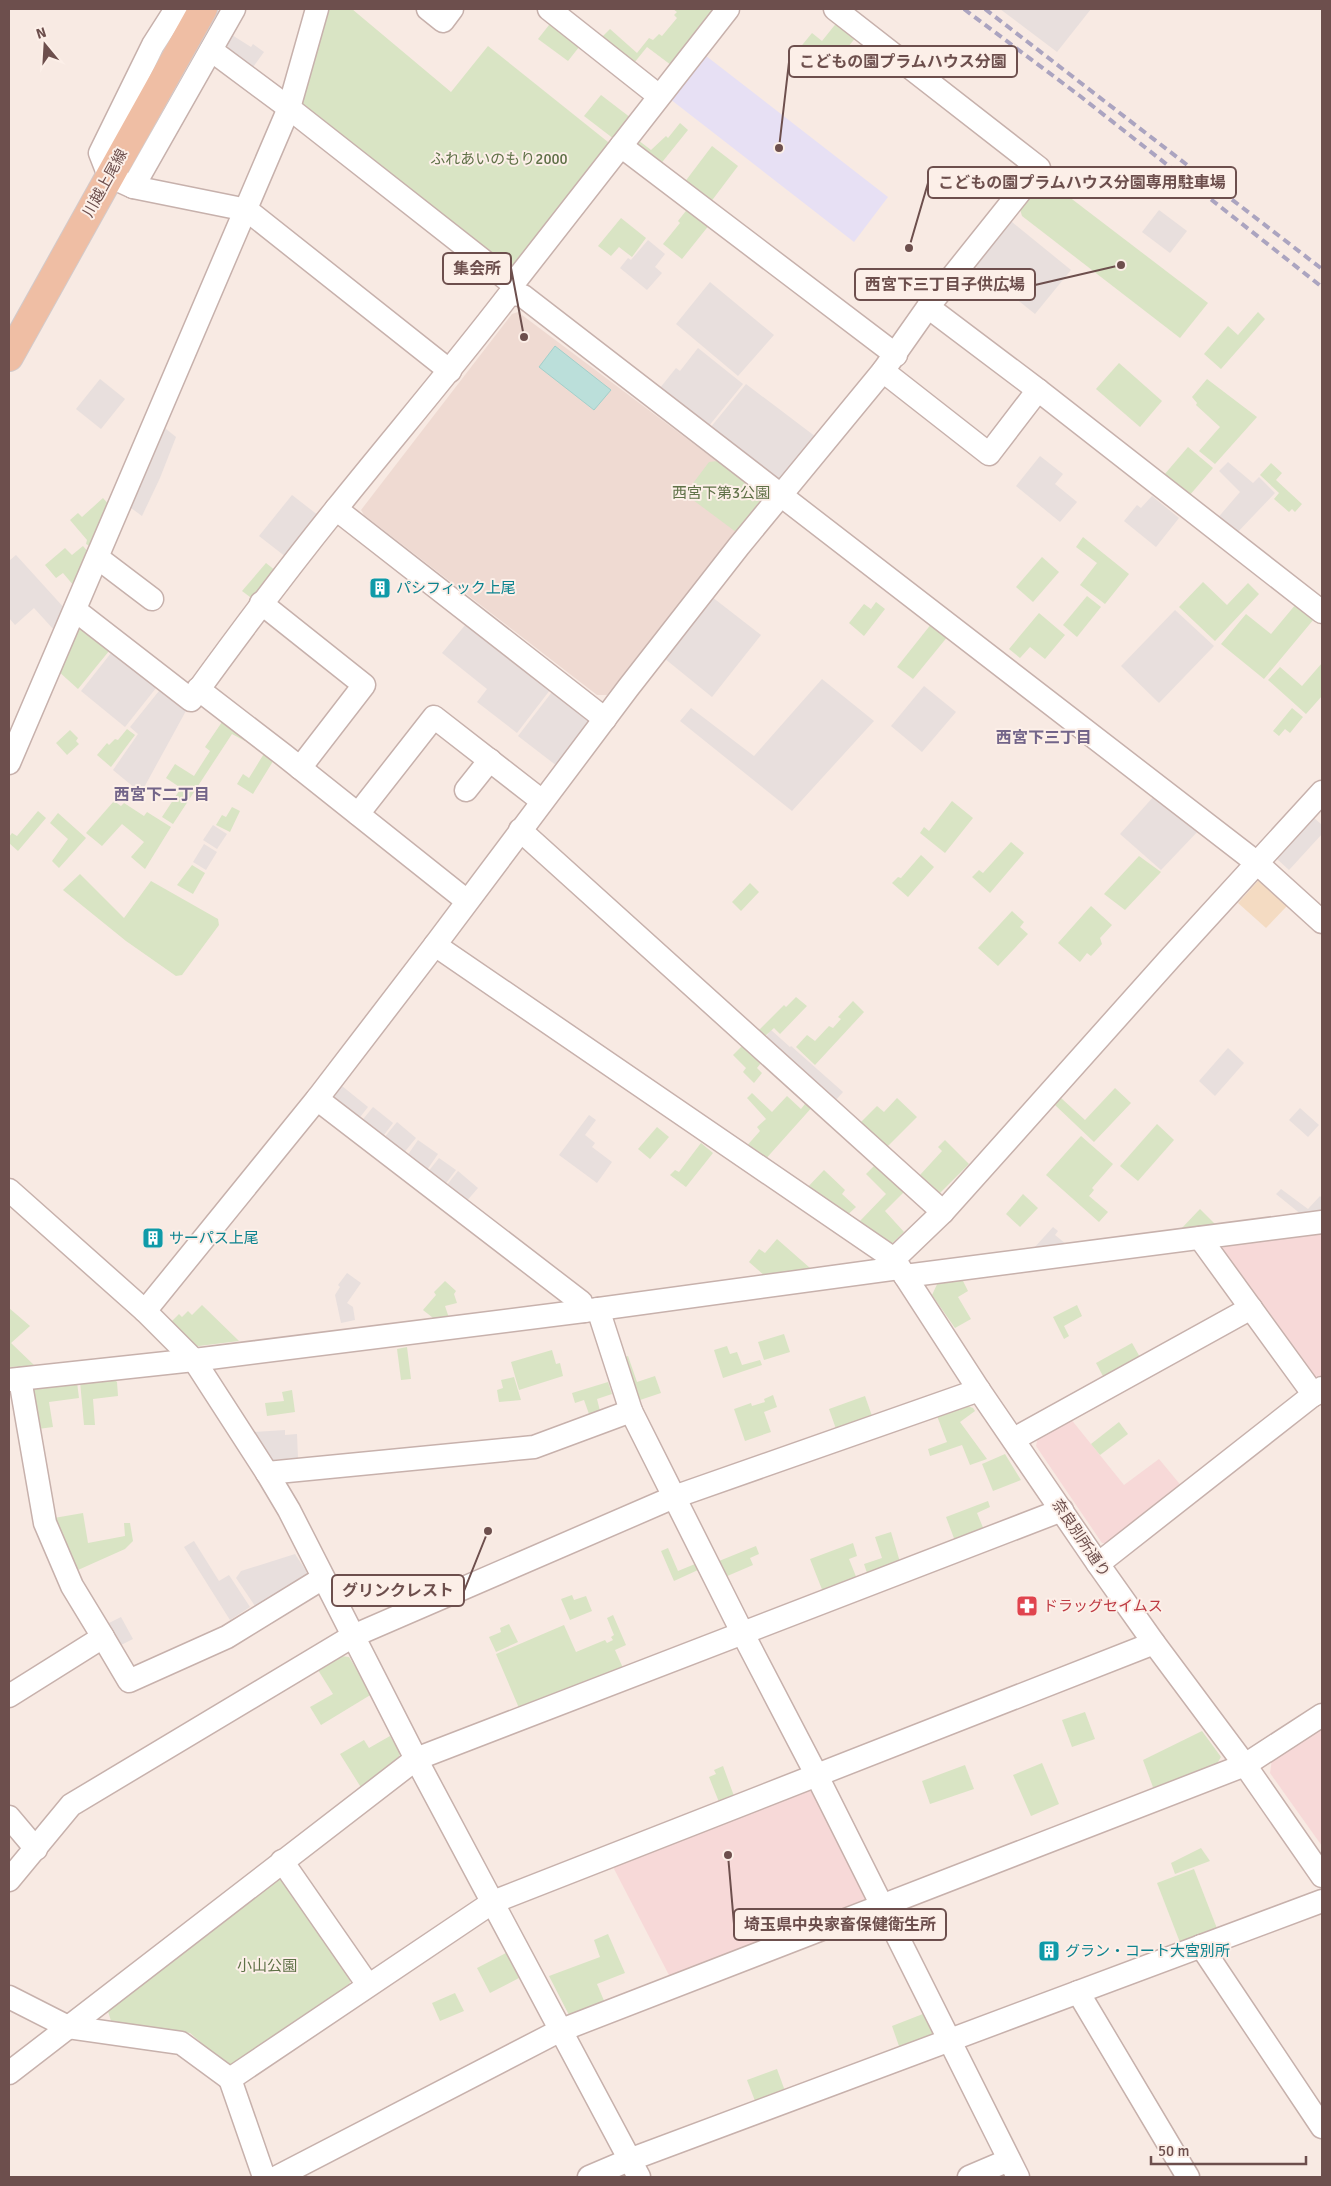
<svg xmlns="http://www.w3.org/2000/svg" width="1331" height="2186" viewBox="0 0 1331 2186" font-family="Signika,'Noto Sans JP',sans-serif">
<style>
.residential{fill:#efdad2}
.commercial{fill:#f7d9d8}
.industrial{fill:#e8dfdd}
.education{fill:#e7e0f4}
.green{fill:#d9e4c4}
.sand{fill:#f4dbc2}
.water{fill:#bbdfda;stroke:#a2cfca}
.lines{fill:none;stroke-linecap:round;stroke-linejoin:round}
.minor-casing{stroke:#c7b1ac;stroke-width:25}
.major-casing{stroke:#d3caca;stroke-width:30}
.minor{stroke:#fff;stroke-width:22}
.major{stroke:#efbea4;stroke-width:28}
.rail{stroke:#aba4c0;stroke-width:4;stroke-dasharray:8 5;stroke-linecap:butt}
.labels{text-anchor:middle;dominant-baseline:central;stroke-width:4;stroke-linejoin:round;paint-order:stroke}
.park-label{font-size:15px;fill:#5f7147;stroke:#fcefe8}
.street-label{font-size:15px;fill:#6d4f4d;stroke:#fcefe8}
.culture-label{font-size:15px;fill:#0d838f;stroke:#fcefe8;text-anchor:start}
.health-label{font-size:15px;fill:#be3a42;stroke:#fcefe8;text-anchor:start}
.neighbourhood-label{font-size:16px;font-weight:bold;fill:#736589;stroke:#fcefe8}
.leader{fill:none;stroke:#6d4f4d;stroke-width:2}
.callout-dot{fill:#6d4f4d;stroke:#fcefe8;stroke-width:2}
.callout{fill:#fcefe8;stroke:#6d4f4d;stroke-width:2}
.callout-label{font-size:16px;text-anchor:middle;font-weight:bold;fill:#6d4f4d}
</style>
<rect width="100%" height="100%" fill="#f8eae3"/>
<polygon class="residential" points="518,312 758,492 760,501 607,695 597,695 364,515 361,510 512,314"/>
<g class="commercial">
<polygon points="1322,1232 1322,1378 1311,1376 1221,1252 1225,1244"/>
<polygon points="1070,1418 1124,1485 1159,1459 1183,1488 1113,1543 1102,1543 1036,1446 1038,1436"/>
<polygon points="1322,1726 1322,1846 1270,1773 1272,1759"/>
<polygon points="808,1788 815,1791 866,1895 864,1903 671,1979 612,1865"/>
</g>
<g class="industrial">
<polygon points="1000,9 1091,9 1057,52"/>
<polygon points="232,35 251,47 253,44 264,52 251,70 228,54 227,43"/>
<polygon points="1159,210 1187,231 1170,253 1142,232"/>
<polygon points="1012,222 1071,270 1035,314 971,263 1002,224"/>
<polygon points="648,240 665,254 655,267 662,273 647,290 620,268 628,258 631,260"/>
<polygon points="710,282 774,335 738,376 676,324"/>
<polygon points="698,348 743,384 708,427 660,388 676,368 680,371"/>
<polygon points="100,379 125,399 101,429 76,409"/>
<polygon points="746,384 816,437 776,484 710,428"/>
<polygon points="161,425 176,437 160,478 142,516 127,505"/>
<polygon points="1040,456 1063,474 1055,484 1077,502 1060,522 1016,486"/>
<polygon points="1228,462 1253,483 1259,477 1275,493 1235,535 1216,520 1240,492 1219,471"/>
<polygon points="292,495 319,516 286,557 259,536"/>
<polygon points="1152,496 1179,518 1156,547 1124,521 1137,505 1141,508"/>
<polygon points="16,555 66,610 55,631 34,608 15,625 9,618 9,561"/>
<polygon points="712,597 761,635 712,697 664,658"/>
<polygon points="1175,610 1214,646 1159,703 1121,666"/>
<polygon points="466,624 550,690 517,733 477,702 487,689 442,653"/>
<polygon points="115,648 160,683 125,727 81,691"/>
<polygon points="822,679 874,721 792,811 680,721 691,708 754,756"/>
<polygon points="163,686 187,709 141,793 113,770 138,734 130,727"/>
<polygon points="924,686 956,712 922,752 891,726"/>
<polygon points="552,692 591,723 557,766 518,736"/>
<polygon points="1155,795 1199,830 1161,870 1120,834"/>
<polygon points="1314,818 1322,825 1322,834 1289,870 1277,859"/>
<polygon points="213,825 227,834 217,849 203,840"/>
<polygon points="204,844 217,852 206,870 193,862"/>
<polygon points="771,1030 790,1047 791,1046 843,1092 834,1102 765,1038"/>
<polygon points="1228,1048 1244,1063 1215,1096 1199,1081"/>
<polygon points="337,1082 368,1107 357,1121 326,1096"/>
<polygon points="373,1107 393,1123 381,1139 360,1123"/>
<polygon points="1300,1108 1319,1125 1308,1137 1289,1120"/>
<polygon points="589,1115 596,1120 585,1135 595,1143 592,1147 612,1162 597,1183 559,1155"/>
<polygon points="397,1122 416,1138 402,1155 383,1139"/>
<polygon points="418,1140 438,1154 427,1170 407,1156"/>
<polygon points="439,1158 456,1170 444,1186 427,1173"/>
<polygon points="458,1171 478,1188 465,1203 446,1186"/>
<polygon points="1281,1189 1308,1209 1320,1196 1322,1198 1322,1213 1302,1215 1276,1194"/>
<polygon points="1053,1227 1058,1231 1055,1235 1066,1244 1034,1248"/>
<polygon points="347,1273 361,1283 347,1303 353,1307 355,1320 341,1323 335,1295 340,1287 338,1285"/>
<polygon points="285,1430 285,1435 297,1434 298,1458 272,1460 254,1432"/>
<polygon points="194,1541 219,1581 229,1575 250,1607 230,1620 184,1547"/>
<polygon points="295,1554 307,1572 304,1579 255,1606 236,1578 241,1571"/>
<polygon points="121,1617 133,1639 119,1646 107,1624"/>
</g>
<polygon class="education" points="701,52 888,197 854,242 670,99"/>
<g class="green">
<polygon points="324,9 352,9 451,92 488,46 613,146 519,269 507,272 297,107"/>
<polygon points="673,9 716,9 671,65 647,47 634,63 602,37 610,29 637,53 649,38 653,40 659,34 662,36 677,18 674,15 677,12"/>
<polygon points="553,20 583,42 568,61 538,39"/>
<polygon points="838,21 857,36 823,77 794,55 812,33 822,41"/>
<polygon points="601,95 631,118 614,139 584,116"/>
<polygon points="680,123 688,130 659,166 634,145 638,140 651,150 666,136 668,138"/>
<polygon points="712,146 738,166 710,203 684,183"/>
<polygon points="1043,177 1208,303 1180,338 1022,216 1019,206"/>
<polygon points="689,207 710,224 682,259 663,244 680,223 678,221"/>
<polygon points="621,218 646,238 632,257 619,247 611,256 598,246"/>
<polygon points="1258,312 1265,319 1221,369 1204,354 1228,326 1238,335"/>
<polygon points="1119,363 1162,401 1140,427 1096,389"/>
<polygon points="1207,379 1257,417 1215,464 1199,451 1220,427 1196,405 1197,403 1192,397"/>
<polygon points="1188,447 1213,468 1189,496 1164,475"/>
<polygon points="717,461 758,492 760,501 736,532 685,494 709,462"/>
<polygon points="1271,463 1282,473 1276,480 1302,504 1295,512 1292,509 1289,512 1274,499 1279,493 1260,475"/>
<polygon points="103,498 111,507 92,547 86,544 87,540 70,520 78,513 82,517"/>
<polygon points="1083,537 1129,574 1105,604 1080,585 1097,563 1076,547"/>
<polygon points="83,546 89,553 74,586 63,573 56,578 45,565 65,548 72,555"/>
<polygon points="1042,557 1059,572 1033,602 1016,587"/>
<polygon points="266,563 276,571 254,600 242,591"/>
<polygon points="1203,582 1227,605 1248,583 1259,594 1215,641 1179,607"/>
<polygon points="1087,596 1101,607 1077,637 1063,625"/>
<polygon points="876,602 885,609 864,636 849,623 864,604 871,609"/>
<polygon points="1296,604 1314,619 1264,679 1221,644 1246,614 1271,634"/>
<polygon points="1039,613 1065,635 1045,659 1030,647 1020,658 1009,649"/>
<polygon points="79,622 109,651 78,689 57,670"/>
<polygon points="932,623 948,636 913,679 897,667"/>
<polygon points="1322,663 1322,696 1306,714 1268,680 1280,667 1302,686"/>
<polygon points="1292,708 1303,717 1290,733 1285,729 1279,736 1273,731"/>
<polygon points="222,722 247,738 245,741 232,734 173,824 162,817 181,788 166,778 175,764 194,776 210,751 205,747"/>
<polygon points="127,729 135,735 111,767 97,755 107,743 109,745 115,739 118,740"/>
<polygon points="70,730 78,738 76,741 79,744 67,755 56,743"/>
<polygon points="265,752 275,758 253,794 237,784 243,774 249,778"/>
<polygon points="114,801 121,806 124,803 144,816 147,812 171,827 145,869 131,857 144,842 122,824 102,846 86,833"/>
<polygon points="952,801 973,818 945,853 920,833 924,827 929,831"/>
<polygon points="232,807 240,811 230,832 216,825 222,815 226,817"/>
<polygon points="38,811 46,818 18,851 9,843 9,837 12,833 17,836"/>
<polygon points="58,813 86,838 59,868 52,861 68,839 50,823"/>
<polygon points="1011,842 1024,853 990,893 972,877 979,870 983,873"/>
<polygon points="921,855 934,867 908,897 892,883 898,877 901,878"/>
<polygon points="1139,856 1161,872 1125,910 1104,894"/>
<polygon points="192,865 205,873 193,894 177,885"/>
<polygon points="80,874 124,918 151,881 218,919 219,925 182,975 176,976 126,941 63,890"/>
<polygon points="750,883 759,892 741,911 732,902"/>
<polygon points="1091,906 1112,925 1100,938 1102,944 1091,956 1087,953 1080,962 1058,943"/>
<polygon points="1012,911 1024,922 1020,927 1028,934 998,966 978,948"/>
<polygon points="796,997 807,1006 780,1034 774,1028 763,1038 757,1032 784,1005 786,1007"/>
<polygon points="853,1001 864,1012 815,1065 796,1047 807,1035 815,1041 829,1026 833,1028 841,1019 838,1017"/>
<polygon points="746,1042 764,1059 757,1068 762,1073 754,1083 743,1072 746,1068 733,1055"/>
<polygon points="1115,1088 1131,1103 1094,1142 1055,1105 1061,1098 1085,1120"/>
<polygon points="752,1093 772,1112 787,1096 801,1109 808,1100 814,1105 763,1162 744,1149 760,1131 757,1127 766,1119 747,1098"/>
<polygon points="897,1098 917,1117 885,1149 859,1124 877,1106 884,1112"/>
<polygon points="1157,1124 1174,1140 1138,1181 1120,1166"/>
<polygon points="657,1127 669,1137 650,1159 638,1149"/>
<polygon points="1081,1136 1113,1164 1092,1188 1094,1190 1089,1196 1108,1212 1099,1222 1046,1175"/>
<polygon points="945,1140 969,1164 939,1194 920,1175 942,1151 938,1147"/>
<polygon points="701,1143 713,1153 686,1187 670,1175 675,1170 679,1172"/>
<polygon points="880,1160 908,1188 885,1211 904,1232 888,1247 859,1222 886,1194 866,1174"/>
<polygon points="824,1170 845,1190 842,1194 856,1207 844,1218 805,1190"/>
<polygon points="1023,1194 1038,1208 1020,1227 1006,1214"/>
<polygon points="1200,1209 1217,1226 1181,1229"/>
<polygon points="777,1239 810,1268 799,1272 765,1276 749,1262 759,1249 765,1253"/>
<polygon points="960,1275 968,1291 958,1297 971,1319 955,1328 932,1295 940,1278"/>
<polygon points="445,1281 456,1291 454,1294 457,1303 445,1306 449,1318 437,1321 423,1310 436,1295 434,1292"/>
<polygon points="202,1305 239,1341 191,1347 169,1324 179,1314 182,1317 188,1311 192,1315"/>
<polygon points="1077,1305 1082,1316 1064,1326 1069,1336 1064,1339 1053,1317"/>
<polygon points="9,1308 30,1326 11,1343 35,1366 9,1367"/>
<polygon points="784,1334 790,1352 764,1360 758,1342"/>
<polygon points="1132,1343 1141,1359 1104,1378 1096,1363"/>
<polygon points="727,1346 730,1354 737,1352 742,1365 760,1360 762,1365 723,1378 714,1350"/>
<polygon points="407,1347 411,1379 401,1380 397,1349"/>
<polygon points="552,1350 556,1364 560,1363 563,1376 519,1390 511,1362"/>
<polygon points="628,1356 637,1382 655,1376 661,1393 637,1401 623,1358"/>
<polygon points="514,1377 521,1400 499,1402 497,1390 503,1388 501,1380"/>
<polygon points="113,1378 117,1382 118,1396 93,1399 95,1425 84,1425 80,1381"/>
<polygon points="77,1382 79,1398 49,1402 53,1427 38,1429 32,1391 37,1387"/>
<polygon points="608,1382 612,1394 597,1399 600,1411 589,1414 584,1400 575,1403 572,1393"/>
<polygon points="292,1390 295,1412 267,1416 265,1403 284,1401 282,1392"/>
<polygon points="773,1395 777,1407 764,1412 771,1432 745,1441 734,1409 751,1403 752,1406 765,1402 764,1399"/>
<polygon points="865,1396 872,1416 836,1429 829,1409"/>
<polygon points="965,1405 973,1408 975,1411 960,1422 987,1459 970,1465 962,1445 930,1456 928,1449 947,1442 937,1416"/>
<polygon points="1119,1422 1128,1434 1100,1455 1091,1444"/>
<polygon points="1005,1454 1021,1480 993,1491 982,1464"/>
<polygon points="988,1501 990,1507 977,1513 984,1530 955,1541 946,1517"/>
<polygon points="83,1513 88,1543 125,1536 124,1523 130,1523 133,1541 125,1549 78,1570 54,1518"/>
<polygon points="891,1532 900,1562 867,1573 864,1564 882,1558 875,1537"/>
<polygon points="853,1543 857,1556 849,1559 857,1579 823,1592 810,1559"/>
<polygon points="756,1546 759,1554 750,1558 753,1565 725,1577 719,1561"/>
<polygon points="668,1548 678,1571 695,1564 698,1570 674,1581 661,1551"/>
<polygon points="572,1595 574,1600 586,1596 592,1611 570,1620 561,1599"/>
<polygon points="613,1615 626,1645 615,1650 623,1668 519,1708 496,1654 564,1625 576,1652 605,1640 607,1643 613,1640 611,1637 614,1635 607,1618"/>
<polygon points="509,1624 518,1642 496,1652 489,1637 501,1632 500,1628"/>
<polygon points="341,1656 349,1657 372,1694 321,1725 310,1707 333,1694 318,1670"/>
<polygon points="1085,1712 1095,1739 1072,1747 1062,1720"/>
<polygon points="1202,1731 1221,1757 1215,1767 1154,1790 1143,1760"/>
<polygon points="390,1736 400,1753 398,1762 362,1789 340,1754 364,1740 369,1748"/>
<polygon points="1042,1763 1059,1804 1031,1816 1013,1775"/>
<polygon points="965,1765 974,1789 930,1804 922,1781"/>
<polygon points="723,1766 734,1796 719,1802 709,1777 716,1774 714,1770"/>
<polygon points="1201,1848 1210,1861 1175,1874 1171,1863"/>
<polygon points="1194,1869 1218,1931 1181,1945 1157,1883"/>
<polygon points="278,1877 286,1879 351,1976 349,1987 236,2063 227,2065 190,2033 111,2021 107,2008"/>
<polygon points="608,1934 625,1973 597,1984 605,2003 570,2017 549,1976 600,1957 594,1940"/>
<polygon points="506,1953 519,1978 490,1993 477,1968"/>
<polygon points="455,1993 464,2011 440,2021 432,2003"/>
<polygon points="928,2012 936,2029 932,2038 900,2049 892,2026"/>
<polygon points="777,2069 785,2091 755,2101 747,2080"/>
</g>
<polygon class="sand" points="1259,880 1287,906 1266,928 1238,903"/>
<polygon class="water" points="555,346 611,390 594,410 539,367"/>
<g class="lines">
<g class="minor-casing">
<g id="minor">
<polyline points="176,9 153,45 100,153 109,176 133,187 247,210 450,371"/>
<polyline points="428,9 443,21 452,9"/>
<polyline points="549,9 659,96"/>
<polyline points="211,50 289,108 513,284 516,294"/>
<polyline points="621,146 896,355"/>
<polyline points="133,187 234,9"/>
<polyline points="513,284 728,9"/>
<polyline points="928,307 1038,390 1322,612"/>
<polyline points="883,371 989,454 1038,390"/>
<polyline points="336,509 605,719"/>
<polyline points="98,558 152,599"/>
<polyline points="261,603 364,685 300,768"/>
<path d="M 75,610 L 191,700 C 238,635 286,571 336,509 C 393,438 452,369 508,296 L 516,294 L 523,296 L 1257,863 L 1322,922"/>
<polyline points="198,689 285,756 467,901"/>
<polyline points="9,763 289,108 317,9"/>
<polyline points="466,790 490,760"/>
<polyline points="1322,792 1172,956 943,1212 894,1259 979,1390 1098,1564 1154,1643 1245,1765 1322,1876"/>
<polyline points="358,814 434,717 542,801"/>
<polyline points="520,830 943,1212"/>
<polyline points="435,945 894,1259"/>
<polyline points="317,1099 581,1302 584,1311"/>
<polyline points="9,1190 145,1311 194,1360 267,1473 289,1510 416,1759 639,2177"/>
<polyline points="1200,1238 1314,1395"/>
<polyline points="905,1276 1322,1222"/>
<polyline points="145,1311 317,1099 435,945 628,688 739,546 883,371 928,307 1039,168 835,9"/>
<polyline points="9,1380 194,1360 584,1311 899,1268"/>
<polyline points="631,1411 743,1634 816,1774 1018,2177"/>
<polyline points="1014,1439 1251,1308"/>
<polyline points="267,1473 534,1447 631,1411 598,1309"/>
<polyline points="1098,1564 1322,1388"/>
<polyline points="103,1637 129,1681 227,1637 323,1578"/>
<polyline points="9,1696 103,1637 72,1586 45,1523 20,1379"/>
<polyline points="9,1817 36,1849"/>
<polyline points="282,1861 368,1985"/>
<polyline points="9,1880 71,1805 353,1636 674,1497 979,1390"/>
<polyline points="1201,1946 1322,2127"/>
<polyline points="1078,1992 1188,2177"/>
<polyline points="9,1997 68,2027 181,2043 230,2079"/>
<polyline points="9,2073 416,1759 1062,1510"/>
<polyline points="264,2177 230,2079 493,1902 1154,1643"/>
<polyline points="277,2177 559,2031 1245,1765 1322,1715"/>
<polyline points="589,2177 629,2160 1322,1901"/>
<polyline points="969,2177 1009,2160"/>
</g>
</g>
<g class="major-casing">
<polyline id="major" points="9,357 203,9"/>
</g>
<use href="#minor" class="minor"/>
<use href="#major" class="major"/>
<g class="rail">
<polyline points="964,9 1080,96 1322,287"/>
<polyline points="985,9 1322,269"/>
</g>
</g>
<defs>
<g id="building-square" transform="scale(1.125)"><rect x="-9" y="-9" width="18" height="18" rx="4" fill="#0f9aa8" stroke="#fcefe8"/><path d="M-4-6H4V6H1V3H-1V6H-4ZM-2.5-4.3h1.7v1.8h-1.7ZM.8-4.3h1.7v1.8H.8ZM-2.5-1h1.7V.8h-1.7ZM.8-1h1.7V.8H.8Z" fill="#fff"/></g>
<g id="pharmacy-square" transform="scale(1.125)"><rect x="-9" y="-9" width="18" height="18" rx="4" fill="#e0444e" stroke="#fcefe8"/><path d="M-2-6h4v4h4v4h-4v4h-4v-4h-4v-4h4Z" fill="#fff"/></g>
</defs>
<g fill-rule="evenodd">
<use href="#building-square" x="380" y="588"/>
<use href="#building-square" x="153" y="1238"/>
<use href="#pharmacy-square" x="1027" y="1606"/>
<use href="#building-square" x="1049" y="1951"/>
</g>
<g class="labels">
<g class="park-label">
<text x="499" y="159">ふれあいのもり2000</text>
<text x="721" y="493">西宮下第3公園</text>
<text x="267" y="1966">小山公園</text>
</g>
<g class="street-label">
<text transform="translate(105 183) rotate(-61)">川越上尾線</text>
<text transform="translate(1081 1538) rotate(56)">奈良別所通り</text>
</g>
<g class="culture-label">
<text x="396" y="588">パシフィック上尾</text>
<text x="169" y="1238">サーパス上尾</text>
<text x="1065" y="1951">グラン・コート大宮別所</text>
</g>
<g class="health-label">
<text x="1043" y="1606">ドラッグセイムス</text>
</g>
<g class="neighbourhood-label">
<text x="1044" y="738">西宮下三丁目</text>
<text x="162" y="795">西宮下二丁目</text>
</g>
</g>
<path class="leader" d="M779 148L789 62M909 248L928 183M524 337L511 268M1121 265L1035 285M488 1531L464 1591M728 1855L734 1924"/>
<g class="callout-dot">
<circle cx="779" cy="148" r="5"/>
<circle cx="909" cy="248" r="5"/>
<circle cx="524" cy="337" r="5"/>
<circle cx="1121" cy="265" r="5"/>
<circle cx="488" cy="1531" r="5"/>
<circle cx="728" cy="1855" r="5"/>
</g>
<g class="callout">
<rect x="789" y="46" width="228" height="31" rx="5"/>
<rect x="928" y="167" width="308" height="31" rx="5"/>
<rect x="443" y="253" width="68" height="31" rx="5"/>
<rect x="855" y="269" width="180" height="31" rx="5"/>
<rect x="332" y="1575" width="132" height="31" rx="5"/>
<rect x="734" y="1909" width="212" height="31" rx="5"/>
</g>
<g class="callout-label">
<text x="903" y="67">こどもの園プラムハウス分園</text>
<text x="1082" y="188">こどもの園プラムハウス分園専用駐車場</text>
<text x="477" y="274">集会所</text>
<text x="945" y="290">西宮下三丁目子供広場</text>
<text x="398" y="1596">グリンクレスト</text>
<text x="840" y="1930">埼玉県中央家畜保健衛生所</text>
</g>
<rect width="1331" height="2186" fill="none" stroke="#6d4f4d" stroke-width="20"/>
<g transform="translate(45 45) rotate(342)" stroke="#fcefe8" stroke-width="4" paint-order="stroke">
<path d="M0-4L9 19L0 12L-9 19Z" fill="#6d4f4d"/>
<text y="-8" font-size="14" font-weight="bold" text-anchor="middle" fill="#6d4f4d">N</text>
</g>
<path d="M1151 2156v8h155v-8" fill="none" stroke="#6d4f4d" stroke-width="2.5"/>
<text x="1158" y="2156" font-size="15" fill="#6d4f4d" stroke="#fcefe8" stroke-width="4" paint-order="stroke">50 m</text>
</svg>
